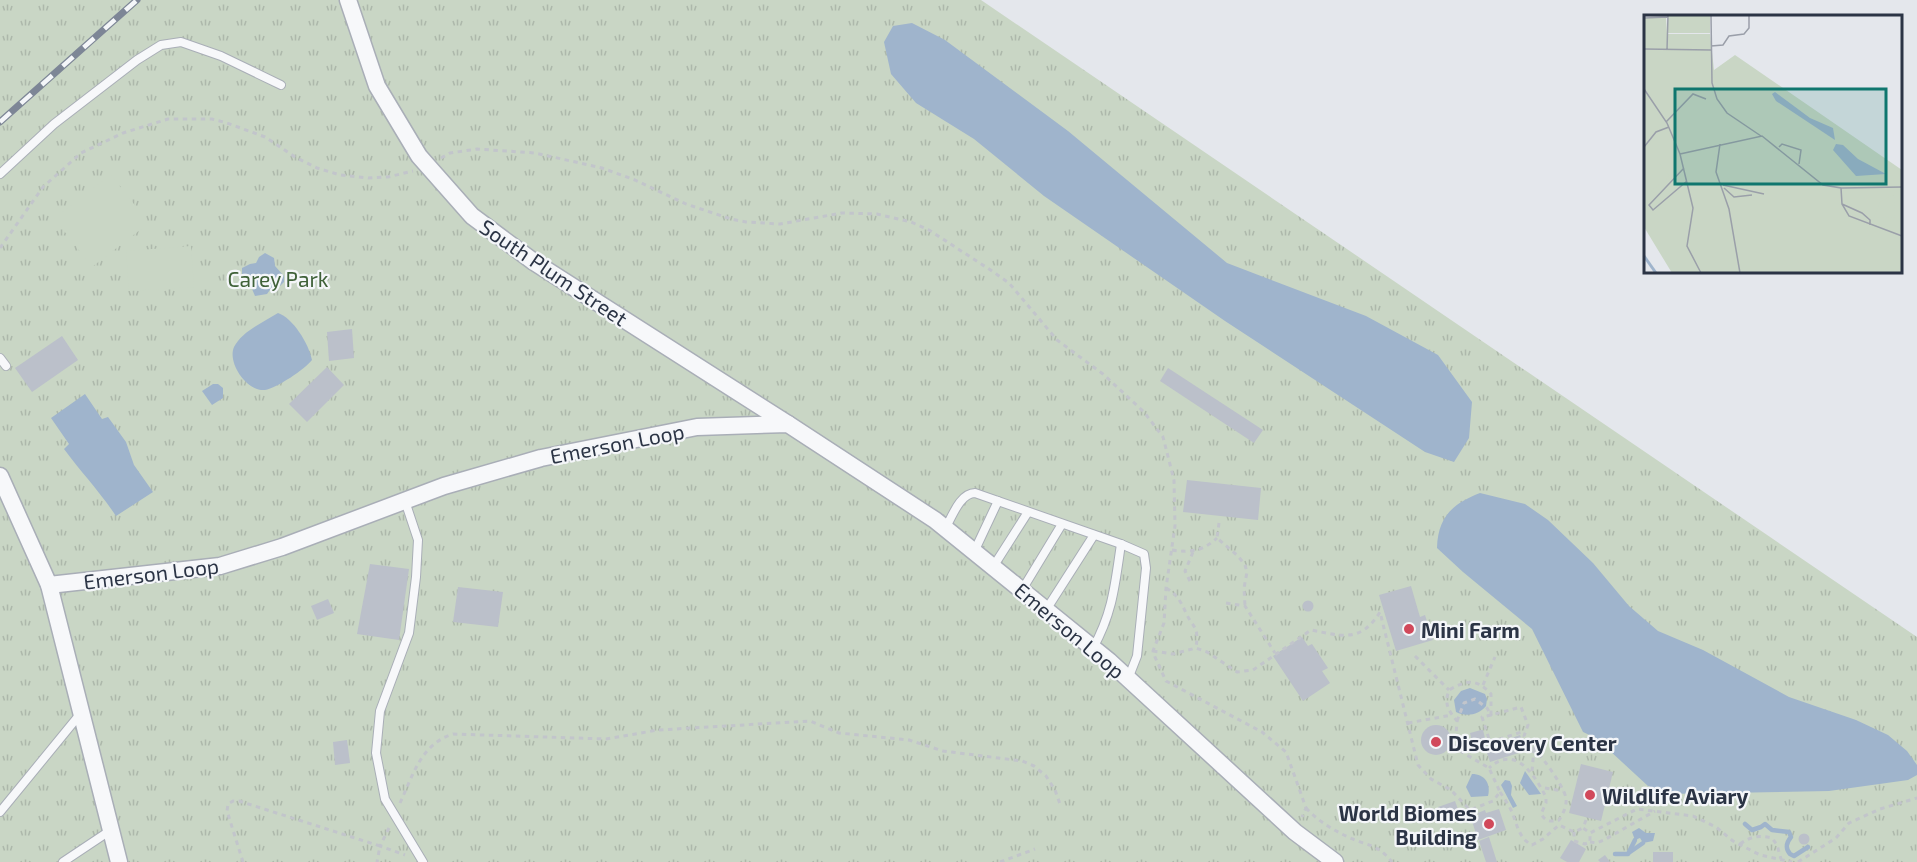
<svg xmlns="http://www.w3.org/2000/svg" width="1917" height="862" viewBox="0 0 1917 862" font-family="'Exo 2',sans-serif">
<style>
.grass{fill:url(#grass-tufts)}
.pitch{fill:#c9d6c5}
.water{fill:#9fb4cc}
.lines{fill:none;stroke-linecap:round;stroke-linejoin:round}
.stream{stroke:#9fb4cc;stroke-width:4.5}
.building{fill:#bbc0ca}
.service-casing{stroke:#a9aeb7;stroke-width:10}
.minor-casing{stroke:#a9aeb7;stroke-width:19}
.path{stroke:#c2c5cb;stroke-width:3;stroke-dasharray:4.5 4.5;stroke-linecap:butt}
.service{stroke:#f7f8fa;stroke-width:8}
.minor{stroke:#f7f8fa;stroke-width:16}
.rail-casing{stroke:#7d8696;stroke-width:7}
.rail{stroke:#f4f6f9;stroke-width:4.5;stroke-dasharray:14;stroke-linecap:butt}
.poi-dot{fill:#d1495b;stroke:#f4f6f9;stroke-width:2}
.labels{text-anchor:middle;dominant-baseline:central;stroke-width:4.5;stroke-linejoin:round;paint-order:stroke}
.street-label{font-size:21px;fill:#2b3445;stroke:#f4f6f9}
.park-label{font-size:21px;fill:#3f6138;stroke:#f4f6f9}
.poi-label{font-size:21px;font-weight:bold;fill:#2b3445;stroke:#f4f6f9;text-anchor:start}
.inset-river{fill:none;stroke:#9fb4cc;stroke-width:3}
.inset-road{fill:none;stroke:#9a9fa9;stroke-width:1.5}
.view{fill:#0f766e;fill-opacity:0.15;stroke:#0f766e;stroke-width:3}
.inset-edge{fill:none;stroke:#2b3445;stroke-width:3}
</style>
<defs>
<pattern id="grass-tufts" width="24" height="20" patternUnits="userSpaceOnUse" patternTransform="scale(1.5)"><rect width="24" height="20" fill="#c9d6c5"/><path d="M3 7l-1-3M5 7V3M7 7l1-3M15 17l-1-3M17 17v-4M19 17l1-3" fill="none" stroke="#adb8ab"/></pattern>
</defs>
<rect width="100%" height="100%" fill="#e4e7ec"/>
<polygon class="grass" points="0,0 981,0 1917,637 1917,862 0,862"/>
<g class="pitch">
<polygon points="111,175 149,223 92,267 54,218"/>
<polygon points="191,246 194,287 129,291 126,251"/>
</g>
<g class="water">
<polygon points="912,23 945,40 1068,131 1227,263 1366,316 1438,355 1472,402 1469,438 1454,462 1425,452 1225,321 1044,196 974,139 916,103 891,74 884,42 893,26"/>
<polygon points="265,253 274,258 275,266 284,276 284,282 280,286 272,287 267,294 255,296 252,289 254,287 252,282 242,276 242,268 250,264 256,263 259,257"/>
<path d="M 278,313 C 293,318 309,344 312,360 C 305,369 277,388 265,390 C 247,392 227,363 234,347 C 242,331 264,322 278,313 Z"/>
<polygon points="213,384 218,384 223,388 223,398 212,405 202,391"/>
<path d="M 85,394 L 102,419 L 108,417 L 126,442 L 134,465 L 153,492 L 116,516 C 100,492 81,472 64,449 L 69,444 L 51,418 Z"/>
<path d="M 1480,493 L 1525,504 L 1548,520 L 1593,563 L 1629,606 L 1658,631 L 1703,650 L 1789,697 L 1856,720 L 1888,735 L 1907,751 L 1917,765 L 1917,775 L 1908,780 L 1829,791 L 1668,794 L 1648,786 L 1596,738 L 1583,732 L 1532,629 L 1463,572 L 1437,548 C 1438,517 1452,504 1480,493 Z"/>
<path d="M 1470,688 L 1485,694 L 1487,699 L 1486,706 C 1479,715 1466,717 1456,712 L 1454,700 L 1461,691 Z"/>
<polygon points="1525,771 1541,794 1529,795 1520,783"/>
<path d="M 1472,774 C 1485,774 1491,784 1488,796 L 1471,797 L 1466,787 Z"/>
<polygon points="1505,780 1510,781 1512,786 1511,795 1517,806 1513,808 1501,785"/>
<polygon points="1639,828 1646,833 1655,833 1653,841 1643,843 1640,838 1635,840 1632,832"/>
</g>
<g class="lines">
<g class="stream">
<path d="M 1745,824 L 1752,830 L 1761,827 L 1765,824 L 1772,830 L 1789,832 L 1791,837 C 1786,843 1785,848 1790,854 L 1794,856 L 1808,847"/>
<polyline points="1630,852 1643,843"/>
<polyline points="1615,854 1628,854 1635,840"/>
</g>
</g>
<g class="building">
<polygon points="352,329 354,358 329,361 327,332"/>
<polygon points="62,336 78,360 32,392 15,368"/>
<polygon points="327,367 344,385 307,422 289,404"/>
<polygon points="1168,368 1263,430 1254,443 1160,381"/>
<polygon points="1187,480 1261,488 1258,520 1183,512"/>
<polygon points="370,564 409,569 399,640 357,634"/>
<polygon points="1411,586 1420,617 1425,615 1433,640 1396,651 1379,595"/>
<polygon points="458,587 503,592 498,627 453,622"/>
<polygon points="328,599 334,613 317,620 311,606"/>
<circle cx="1308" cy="606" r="5.5"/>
<polygon points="1302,637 1308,646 1312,644 1328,668 1322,671 1330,683 1303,701 1273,656"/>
<circle cx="1436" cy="740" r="15"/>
<polygon points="1481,730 1483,730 1485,738 1472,742 1470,733"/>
<polygon points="1520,735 1525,751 1490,762 1485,747"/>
<polygon points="347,740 350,763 335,765 333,742"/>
<polygon points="1581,764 1613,772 1601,821 1569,813"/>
<polygon points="1455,801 1460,815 1443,821 1438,807"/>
<polygon points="1499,809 1506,830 1478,840 1471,818 1479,816 1478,813 1485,810 1486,813"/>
<circle cx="1804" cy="839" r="5.5"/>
<polygon points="1489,837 1497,862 1486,862 1479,841"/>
<polygon points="1571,840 1586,849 1579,862 1567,862 1560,858"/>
<rect x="1653" y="852" width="20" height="10"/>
<polygon points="1605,855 1610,862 1600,862 1598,860"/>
</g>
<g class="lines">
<g class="service-casing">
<g id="service">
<polyline points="0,174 54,124 137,60 161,45 181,42 221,56 281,85"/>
<polyline points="0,358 6,366"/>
<polyline points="405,501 418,540 416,577 409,633 380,711 376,753 385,799 423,862"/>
<path d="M 945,529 C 952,517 960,493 975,493 L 1121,544 L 1144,554 L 1146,568 L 1137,656 L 1128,679"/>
<polyline points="974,552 998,501"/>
<polyline points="993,567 1028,512"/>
<polyline points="1022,590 1062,524"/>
<polyline points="1046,610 1094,535"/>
<path d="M 1093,648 C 1113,612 1115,584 1121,544"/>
<polyline points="0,812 81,713"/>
<polyline points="63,862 111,830"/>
</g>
</g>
<g class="minor-casing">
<g id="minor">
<polyline points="348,0 377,86 419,156 472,216 534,262 788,424"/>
<polyline points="0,476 49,585 119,862"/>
<polyline points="49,585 220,566 282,547 444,486 541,458 697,427 788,424 935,520 1109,661 1295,832 1335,862"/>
</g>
</g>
<g class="path">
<polyline points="441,158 450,153 477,149 535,153 602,168 635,180 686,204 731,219 746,222 780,224 842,213 877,214 911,222 929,230 992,271 1009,283 1057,340 1103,374 1144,412 1163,437 1174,480 1175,526 1166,588 1164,623 1153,651 1155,657 1166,681 1262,732 1286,752 1306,808 1302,817"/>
<polyline points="0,248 43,187 81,153 123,133 168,119 212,119 227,123 265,137 295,157 317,168 340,175 368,178 388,177 413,171"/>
<polyline points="1219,523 1217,538 1238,556 1245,565 1247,572 1244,588 1245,606"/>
<path d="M 1172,550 C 1190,553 1203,551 1217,538"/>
<polyline points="1190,581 1185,571 1193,552"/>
<path d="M 1166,588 C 1177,594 1181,602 1186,613 C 1194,630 1199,625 1196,648"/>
<polyline points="1226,603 1245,606 1275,653"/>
<path d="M 1153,651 L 1173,654 L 1196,648 L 1207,652 L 1237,672 L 1253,670 L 1311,630 C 1342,636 1361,643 1380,612 L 1418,765 L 1431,779 L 1451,790 L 1470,810 L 1493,801 L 1500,792 L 1489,768 L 1455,748 L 1457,721 C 1448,710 1444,704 1449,690 C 1467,680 1476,678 1491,694 L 1491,715 L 1521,707 L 1528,725 L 1524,736 C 1535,748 1563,783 1566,798 C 1567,806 1563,814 1559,820 C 1550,822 1546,822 1541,814 L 1546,803 L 1546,797 C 1534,774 1515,744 1489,768"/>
<polyline points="1415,656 1449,690"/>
<polyline points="1483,685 1495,657"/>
<polyline points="1457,721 1464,703 1475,699 1487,708 1491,715 1482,717 1490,742 1525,731"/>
<polyline points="1408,723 1452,715"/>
<polyline points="1532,771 1534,749"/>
<polyline points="1545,788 1563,791"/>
<path d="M 1500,792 C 1504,798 1508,804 1511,810 C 1517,823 1518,838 1532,845 L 1543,839 L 1559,825 L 1574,832 L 1583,828"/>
<path d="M 400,803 C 413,775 421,744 453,734 L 606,739 L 658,730 L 810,721 L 839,733 L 909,740 L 943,751 L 1022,761 L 1034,766 L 1046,776 L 1055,790 L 1061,807"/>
<path d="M 1306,808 C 1318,821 1333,830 1348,837 C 1367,846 1378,844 1392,862"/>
<polyline points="1586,820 1583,828 1590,833 1637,809 1693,816 1716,827 1733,841 1760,855 1792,862"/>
<polyline points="389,828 380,846 405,855"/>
<polyline points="1574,832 1574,841 1585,844 1590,842 1590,833"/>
<polyline points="1590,842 1597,843 1604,840 1655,811"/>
<path d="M 1740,844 C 1751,836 1760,835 1772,838 L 1777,845 L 1781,859"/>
<polyline points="243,862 227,811 228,804 233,801 239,801 380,846 377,862"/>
<polyline points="1000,862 1035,849"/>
<polyline points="1798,862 1836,838 1849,823 1880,809 1917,798"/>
</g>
<use href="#service" class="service"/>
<use href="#minor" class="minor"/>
<g class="rail-casing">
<polyline id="rail" points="0,122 137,0"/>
</g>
<use href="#rail" class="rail"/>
</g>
<g class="poi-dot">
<circle cx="1409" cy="629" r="6"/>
<circle cx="1436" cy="742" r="6"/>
<circle cx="1590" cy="795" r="6"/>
<circle cx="1489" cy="824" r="6"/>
</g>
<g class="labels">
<g class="street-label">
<text transform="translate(554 272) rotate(34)">South Plum Street</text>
<text transform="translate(617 443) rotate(-11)">Emerson Loop</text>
<text transform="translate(151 573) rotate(-7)">Emerson Loop</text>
<text transform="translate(1070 630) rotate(40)">Emerson Loop</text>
</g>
<g class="park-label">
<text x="278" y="278">Carey Park</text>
</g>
<g class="poi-label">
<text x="1421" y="629">Mini Farm</text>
<text x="1448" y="742">Discovery Center</text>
<text x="1602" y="795">Wildlife Aviary</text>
<text x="1477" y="812" text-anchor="end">World Biomes<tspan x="1477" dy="24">Building</tspan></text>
</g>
</g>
<g transform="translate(1644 15)">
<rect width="258" height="258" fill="#e4e7ec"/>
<path d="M 24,0 L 66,0 L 66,18 L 24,18 ZM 0,3 L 22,3 L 23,19 L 66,19 L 70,55 L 91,40 L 258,155 L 258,258 L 28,258 L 0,212 Z" fill="#c9d6c5"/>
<path d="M 0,145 L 15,148 L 26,161 L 6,177 L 0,175 ZM 250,180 L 251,203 L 230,202 L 236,187 Z" fill="#c9d6c5"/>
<path d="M 131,77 L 166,103 L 189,113 L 191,125 L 132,86 L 128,79 ZM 192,129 L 199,130 L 214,144 L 242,159 L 212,161 L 189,135 Z" fill="#9fb4cc"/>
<path class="inset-river" d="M 0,241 L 12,258"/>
<path class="inset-road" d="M 67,0 L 68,68 L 73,84 L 83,98 L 117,121M 0,3 L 24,2M 67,31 L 79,30 L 85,21 L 100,19 L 105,13 L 105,0M 0,34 L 67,35M 23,35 L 24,0M 0,74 L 23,108 L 36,139 L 49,193 L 43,231 L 57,258M 22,107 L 49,79 L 62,84M 76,129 L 72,157 L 85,194 L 96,258M 0,132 L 12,117 L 25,112M 135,132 L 138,129 L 157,135 L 155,149M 36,139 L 118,121 L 179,170 L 197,173 L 198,189 L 205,201 L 258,221M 40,153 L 5,190 L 9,195 L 43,166M 79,170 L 120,179M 80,173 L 90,182 L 108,180M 197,173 L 258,172M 198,189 L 218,198 L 226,205 L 226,210"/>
<path class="view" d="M 31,74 L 242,74 L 242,169 L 31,169 Z"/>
<rect width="258" height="258" class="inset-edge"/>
</g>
</svg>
